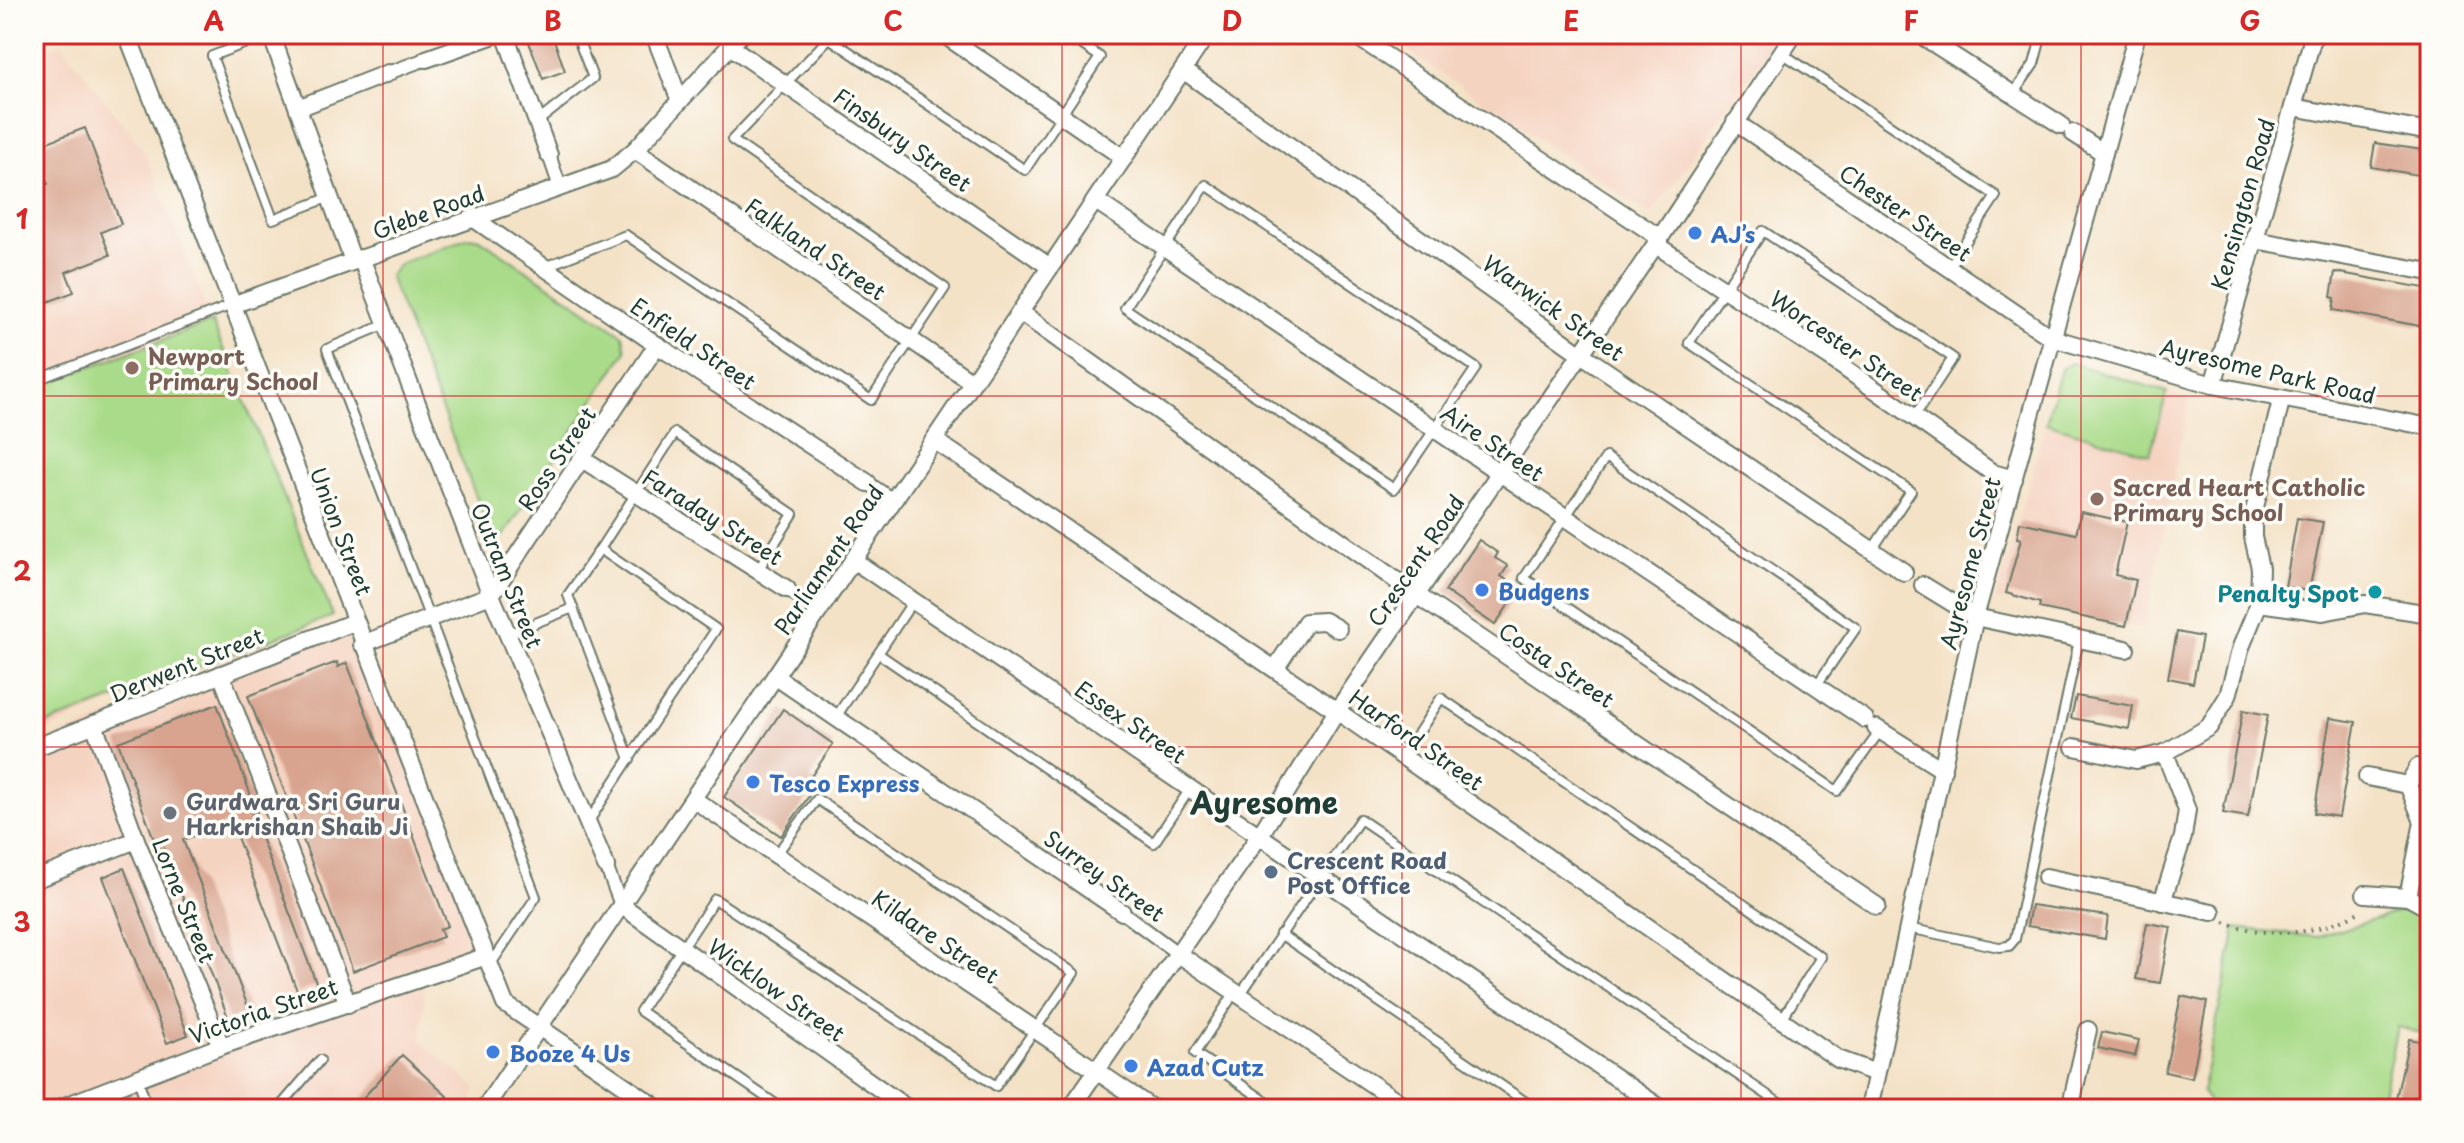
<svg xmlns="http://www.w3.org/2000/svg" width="2464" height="1143" viewBox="0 0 2464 1143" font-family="'Playpen Sans',sans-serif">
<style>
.built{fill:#f5d3c1}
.green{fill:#aadb8a;stroke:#648c5f;stroke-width:2}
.building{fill:#d8a48f}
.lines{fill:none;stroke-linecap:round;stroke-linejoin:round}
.service-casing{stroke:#6a7767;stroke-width:12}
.pedestrian-casing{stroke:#6a7767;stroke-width:16}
.minor-casing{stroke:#6a7767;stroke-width:20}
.path{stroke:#6a7767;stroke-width:4;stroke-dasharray:2 6;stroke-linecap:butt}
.service{stroke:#fff;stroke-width:8}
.pedestrian{stroke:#fff;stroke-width:12}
.minor{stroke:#fff;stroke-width:16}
.grid{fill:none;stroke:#d62828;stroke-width:2;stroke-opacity:0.55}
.shop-dot{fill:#3f7fe0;stroke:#fdfcf7;stroke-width:3}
.education-dot{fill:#8d6e63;stroke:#fdfcf7;stroke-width:3}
.culture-dot{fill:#0f9aa8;stroke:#fdfcf7;stroke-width:3}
.worship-dot{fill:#6b7280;stroke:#fdfcf7;stroke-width:3}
.service-dot{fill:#5c6f8a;stroke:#fdfcf7;stroke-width:3}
.labels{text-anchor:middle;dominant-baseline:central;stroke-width:7;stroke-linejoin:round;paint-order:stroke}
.street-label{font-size:22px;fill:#1f3d34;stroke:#fdfcf7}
.shop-label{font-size:22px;font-weight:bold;fill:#366cbe;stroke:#fdfcf7;text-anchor:start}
.education-label{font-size:22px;font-weight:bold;fill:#785e54;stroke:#fdfcf7;text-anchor:start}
.culture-label{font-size:22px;font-weight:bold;fill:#0d838f;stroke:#fdfcf7;text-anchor:end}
.worship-label{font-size:22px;font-weight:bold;fill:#5b616d;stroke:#fdfcf7;text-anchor:start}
.service-label{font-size:22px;font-weight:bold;fill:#4e5e75;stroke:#fdfcf7;text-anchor:start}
.district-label{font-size:30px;font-weight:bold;fill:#1f3d34;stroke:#fdfcf7}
.neatline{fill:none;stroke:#d62828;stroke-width:3}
.grid-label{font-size:26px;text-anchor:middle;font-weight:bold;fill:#d62828}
</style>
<rect width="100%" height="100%" fill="#fdfcf7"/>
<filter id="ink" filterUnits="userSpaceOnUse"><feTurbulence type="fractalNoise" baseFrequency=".0125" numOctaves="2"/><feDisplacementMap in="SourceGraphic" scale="16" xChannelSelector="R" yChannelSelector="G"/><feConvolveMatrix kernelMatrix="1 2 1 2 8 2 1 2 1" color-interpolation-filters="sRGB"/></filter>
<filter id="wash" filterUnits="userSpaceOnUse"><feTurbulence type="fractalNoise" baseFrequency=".006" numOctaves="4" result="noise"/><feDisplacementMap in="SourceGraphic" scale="32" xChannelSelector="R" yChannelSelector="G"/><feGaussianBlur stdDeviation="1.8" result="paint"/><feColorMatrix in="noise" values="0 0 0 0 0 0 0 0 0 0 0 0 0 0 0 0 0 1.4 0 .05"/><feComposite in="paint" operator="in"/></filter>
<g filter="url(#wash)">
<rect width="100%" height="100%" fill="#f4e2c7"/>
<g class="built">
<polygon points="1383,34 1779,34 1651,215"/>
<polygon points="61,43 145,152 316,585 303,618 34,736 34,52"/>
<polygon points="2071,363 2189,399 2144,630 1996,599 2061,369"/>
<polygon points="354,622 484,957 426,977 421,1042 476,1087 470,1109 34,1109 34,745"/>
</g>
<g class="green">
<polygon points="469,237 480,239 623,335 626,351 503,537 490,532 389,276 399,264"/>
<polygon points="212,322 333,616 34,729 34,387"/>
<polygon points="2071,363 2167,392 2150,454 2046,423 2061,369"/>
<polygon points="2405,910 2430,923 2430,992 2421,1033 2397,1027 2380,1109 2214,1109 2202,1092 2236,928 2318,937"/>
</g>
<g id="blocks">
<g class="building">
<polygon points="526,34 552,34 565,71 543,79"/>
<polygon points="85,128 121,224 101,232 110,255 66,272 74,292 34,307 34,189 48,184 34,147"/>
<polygon points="2375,143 2430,151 2430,177 2371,167"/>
<polygon points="2335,272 2430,289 2430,324 2420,322 2420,326 2333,310 2335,298 2331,297"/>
<polygon points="2081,512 2127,522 2115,575 2136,580 2126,626 2039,608 2040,603 2006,593 2021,539 2017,538 2020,522 2076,534"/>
<polygon points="2297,518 2323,522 2309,591 2285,587"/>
<polygon points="1479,540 1498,553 1495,558 1508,566 1501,576 1519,589 1495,625 1445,591"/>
<polygon points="2177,632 2202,637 2193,683 2168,678"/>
<polygon points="337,662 338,667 347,663 448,926 440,929 443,937 353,971 248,696"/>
<polygon points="2076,696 2133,706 2129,729 2071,718"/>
<polygon points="217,704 257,812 252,814 317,985 298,993 231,822 183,840 250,1012 229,1020 164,848 158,850 118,742"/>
<polygon points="783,709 833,744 810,778 818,783 781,836 724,797"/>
<polygon points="2243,710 2268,715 2248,817 2223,813"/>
<polygon points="2330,718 2356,722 2339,817 2314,813"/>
<polygon points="124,868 188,1035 167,1043 103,877"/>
<polygon points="2031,905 2108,916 2105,939 2027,926"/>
<polygon points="2147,923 2171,927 2160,983 2136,979"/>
<polygon points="2181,996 2207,1002 2192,1078 2165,1072"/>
<polygon points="2102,1032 2139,1040 2135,1056 2098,1048"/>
<polygon points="2409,1039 2430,1043 2430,1067 2421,1109 2395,1103"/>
<polygon points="402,1055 447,1096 435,1109 353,1109"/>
</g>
</g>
</g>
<g filter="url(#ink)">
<use href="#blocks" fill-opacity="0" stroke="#6a7767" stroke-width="2"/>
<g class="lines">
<g class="service-casing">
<g id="service">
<polyline points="270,34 212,56 273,219 330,197"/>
<polyline points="1782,53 1996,196 1949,267"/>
<polyline points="2013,94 2034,64 2042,34"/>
<polyline points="537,122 593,78 576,34"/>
<polygon points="1206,185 1476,368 1394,489 1125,308"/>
<polyline points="544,267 626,235 871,400 945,288 732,140 829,38 1025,170 1100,57 1066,34"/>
<polyline points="386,324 327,349 536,897 491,964"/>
<polyline points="34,381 232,305"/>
<polyline points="600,549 675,433 793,514 758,570"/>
<polyline points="1872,550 1911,491 1689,343 1763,231 1953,358 1914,417"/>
<polyline points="508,634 573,608"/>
<polyline points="879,654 1154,843 1190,789"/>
<polyline points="1816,686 1856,628 1606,457 1524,578 1837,791 1880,731"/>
<polyline points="836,717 913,601"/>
<polyline points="1403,757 1441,698 1821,957 1782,1019"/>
<path d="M 588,823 C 629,757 673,694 716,629 L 600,549 L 568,595 L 630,759"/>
<polyline points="776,855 817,799 1074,973 996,1086 715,899 640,1011 783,1109"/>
<polyline points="1908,928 1999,947 2009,946 2015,939 2079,640"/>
<polyline points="1280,934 1536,1109"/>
<polyline points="1235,992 1195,1053 1277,1109"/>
<polyline points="1240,995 1360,819 1788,1109"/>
<polyline points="138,1079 148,1109"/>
<polyline points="278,1109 320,1060"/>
</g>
</g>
<g class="pedestrian-casing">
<g id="pedestrian">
<polyline points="388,73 426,59"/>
<polyline points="549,155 560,187"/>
<polyline points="868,483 893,500"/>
<polyline points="787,589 819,611"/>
<polyline points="606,866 621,905"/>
<polyline points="1122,912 1177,953"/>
</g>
</g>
<g class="minor-casing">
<g id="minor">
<polyline points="127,34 505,1004 659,1109"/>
<polyline points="271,34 353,261"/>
<polyline points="505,34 549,155"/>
<polyline points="654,34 680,101"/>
<polyline points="943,34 1124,158"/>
<polyline points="1353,34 1660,238"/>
<polyline points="1919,34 2061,125"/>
<polyline points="731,47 1050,267"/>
<polyline points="426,59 497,34"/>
<polyline points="1183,70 1581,354 1904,572"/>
<polyline points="2293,107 2430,132"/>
<polyline points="298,108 388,73"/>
<polyline points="1735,122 2052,338 2213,385 2430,427"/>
<polyline points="2073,133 2104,153"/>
<polyline points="635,150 972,382"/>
<polyline points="1096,201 1865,719"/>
<polyline points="473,218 657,345 868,483"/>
<polyline points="2255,240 2430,272"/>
<polyline points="1656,245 1829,357 1993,473 2014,479"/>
<polyline points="361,258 491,595 606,866"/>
<polyline points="232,305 612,169 635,150 741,34"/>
<polyline points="1020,312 1418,596 1877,906"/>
<polyline points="2213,385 2314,34"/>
<polyline points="934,440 1337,711 1838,1059 1876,1073"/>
<polyline points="582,459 787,589"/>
<polyline points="853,560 1662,1109"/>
<polyline points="1923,585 1975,617 2126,649"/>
<polyline points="2259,603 2323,612 2365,604 2430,614"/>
<polyline points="362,644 491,595 657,345"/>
<polyline points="1275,669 1306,622 1324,621 1338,629"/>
<polyline points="221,674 348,1004"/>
<polyline points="776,677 1122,912"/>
<polyline points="94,724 136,840 221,1046"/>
<polyline points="1876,728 1943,770"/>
<polyline points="2074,747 2136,760 2165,753"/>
<polyline points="34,748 354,622"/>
<polyline points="2367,777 2408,785 2423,822 2408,897"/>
<polyline points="2408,785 2418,767"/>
<polyline points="693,799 1153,1109"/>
<polyline points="2046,877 2212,912"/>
<polyline points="34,880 136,840"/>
<polyline points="2365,894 2408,897 2430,909"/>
<polyline points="2162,902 2183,837 2187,810 2165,753 2209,727 2228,696 2241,647 2259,603 2260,568 2253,537 2253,515 2281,401"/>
<polyline points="621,905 908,1109"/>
<polyline points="1177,953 1409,1109"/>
<polyline points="57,1109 221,1046 484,957"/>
<polyline points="484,1109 1207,34"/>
<polyline points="1070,1109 1260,835 1337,711 1660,238 1794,34"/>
<polyline points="1869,1109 1975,617 2137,34"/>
<polyline points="2070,1109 2088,1030"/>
</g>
</g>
<path class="path" d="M 2224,922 C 2273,940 2316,935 2361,911"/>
<use href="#service" class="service"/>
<use href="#pedestrian" class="pedestrian"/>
<use href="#minor" class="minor"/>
</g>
</g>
<path class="grid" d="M 383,34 L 383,1109M 723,34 L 723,1109M 1062,34 L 1062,1109M 1402,34 L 1402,1109M 1741,34 L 1741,1109M 2081,34 L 2081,1109M 34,396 L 2430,396M 34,747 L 2430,747"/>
<g class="shop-dot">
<circle cx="1695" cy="233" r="8"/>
<circle cx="1482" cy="590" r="8"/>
<circle cx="753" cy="782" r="8"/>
<circle cx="493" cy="1052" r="8"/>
<circle cx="1131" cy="1066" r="8"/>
</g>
<g class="education-dot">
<circle cx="132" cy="368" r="8"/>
<circle cx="2097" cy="499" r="8"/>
</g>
<circle class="culture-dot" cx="2375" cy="592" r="8"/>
<circle class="worship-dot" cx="170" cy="813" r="8"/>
<circle class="service-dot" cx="1271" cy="872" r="8"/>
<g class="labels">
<g class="street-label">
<text transform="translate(903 139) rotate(35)">Finsbury Street</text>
<text transform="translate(2242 204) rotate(-74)">Kensington Road</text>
<text transform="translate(428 211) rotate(-20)">Glebe Road</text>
<text transform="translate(1906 212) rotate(34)">Chester Street</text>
<text transform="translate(816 248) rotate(34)">Falkland Street</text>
<text transform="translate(1554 307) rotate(35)">Warwick Street</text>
<text transform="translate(694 343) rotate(34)">Enfield Street</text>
<text transform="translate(1847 345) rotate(34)">Worcester Street</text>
<text transform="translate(2268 370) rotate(13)">Ayresome Park Road</text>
<text transform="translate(1493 442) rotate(34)">Aire Street</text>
<text transform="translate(556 458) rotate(-56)">Ross Street</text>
<text transform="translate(713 516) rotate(32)">Faraday Street</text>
<text transform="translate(342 531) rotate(69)">Union Street</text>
<text transform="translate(828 559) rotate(-56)">Parliament Road</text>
<text transform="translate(1415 560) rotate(-56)">Crescent Road</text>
<text transform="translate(1969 563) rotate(-75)">Ayresome Street</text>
<text transform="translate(508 575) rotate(68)">Outram Street</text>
<text transform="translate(186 664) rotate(-22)">Derwent Street</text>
<text transform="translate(1557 664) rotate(34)">Costa Street</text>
<text transform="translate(1131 721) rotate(34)">Essex Street</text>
<text transform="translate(1417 739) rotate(35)">Harford Street</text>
<text transform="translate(1105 875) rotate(35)">Surrey Street</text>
<text transform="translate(185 900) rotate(68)">Lorne Street</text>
<text transform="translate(936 936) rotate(34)">Kildare Street</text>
<text transform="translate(777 989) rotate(35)">Wicklow Street</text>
<text transform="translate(263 1010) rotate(-19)">Victoria Street</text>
</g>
<g class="shop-label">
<text x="1711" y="233">AJ’s</text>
<text x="1498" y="590">Budgens</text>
<text x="769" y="782">Tesco Express</text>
<text x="509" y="1052">Booze 4 Us</text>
<text x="1147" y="1066">Azad Cutz</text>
</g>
<g class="education-label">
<text x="148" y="355">Newport<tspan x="148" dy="25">Primary School</tspan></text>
<text x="2113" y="486">Sacred Heart Catholic<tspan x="2113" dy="25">Primary School</tspan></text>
</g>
<g class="culture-label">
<text x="2359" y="592">Penalty Spot</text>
</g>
<g class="worship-label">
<text x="186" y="800">Gurdwara Sri Guru<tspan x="186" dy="25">Harkrishan Shaib Ji</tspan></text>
</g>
<g class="service-label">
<text x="1287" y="859">Crescent Road<tspan x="1287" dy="25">Post Office</tspan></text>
</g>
<g class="district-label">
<text x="1264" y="801">Ayresome</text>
</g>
</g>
<rect width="2464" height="1143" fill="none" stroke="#fdfcf7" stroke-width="88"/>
<rect x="44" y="44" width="2376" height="1055" class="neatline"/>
<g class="grid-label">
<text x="214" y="31">A</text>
<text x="553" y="31">B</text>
<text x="893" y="31">C</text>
<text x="1232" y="31">D</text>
<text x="1571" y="31">E</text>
<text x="1911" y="31">F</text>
<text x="2250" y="31">G</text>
<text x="22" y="229">1</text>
<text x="22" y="581">2</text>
<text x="22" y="932">3</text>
</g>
</svg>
